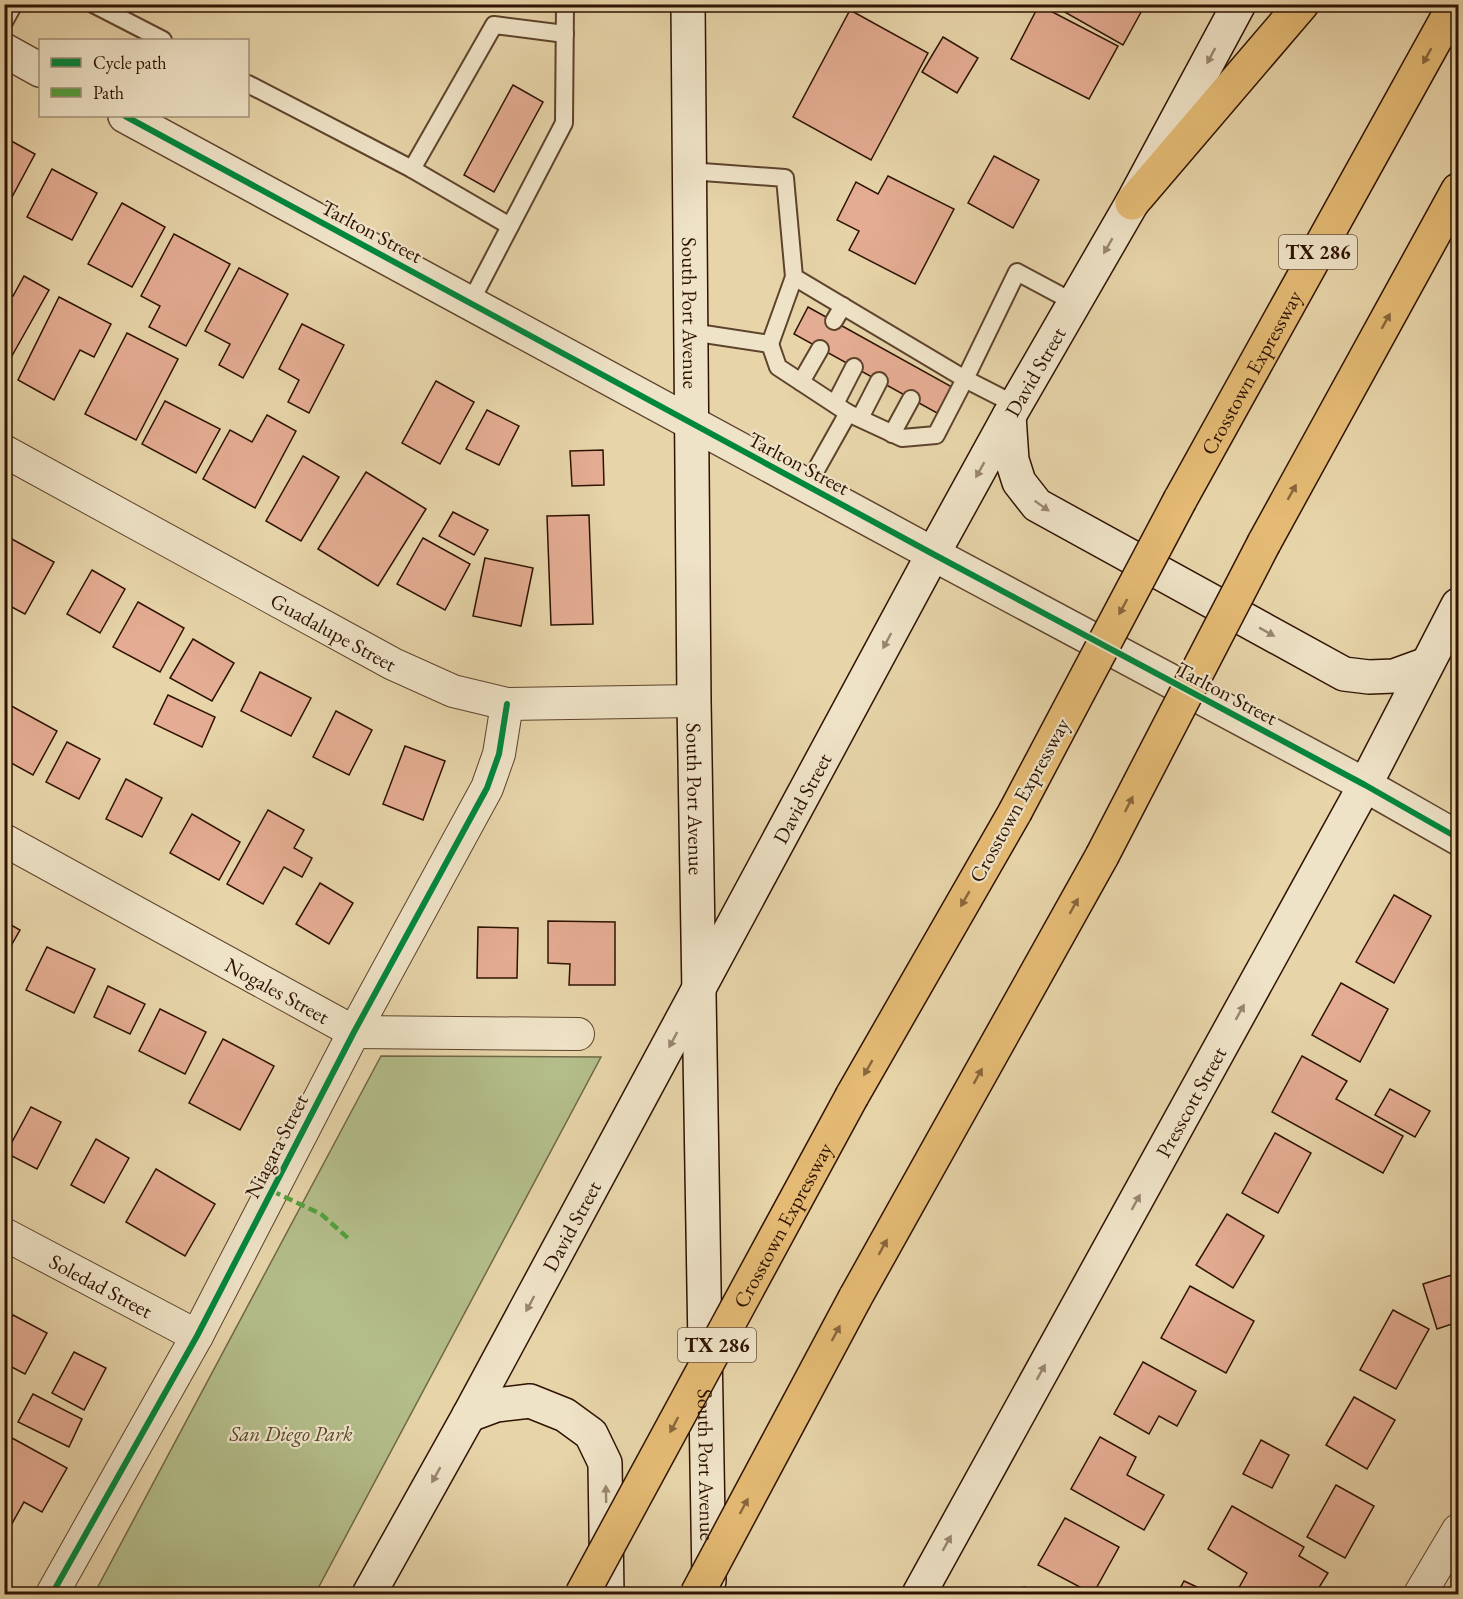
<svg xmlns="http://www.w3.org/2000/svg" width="1463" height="1599" viewBox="0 0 1463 1599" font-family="'EB Garamond',serif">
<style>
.green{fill:#b3bd8a;stroke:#716846;stroke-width:1.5}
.building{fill:#e4ac92;stroke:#2f1303;stroke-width:1.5}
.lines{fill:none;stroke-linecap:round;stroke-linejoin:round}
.service-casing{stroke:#5d432c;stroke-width:20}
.minor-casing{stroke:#5d432c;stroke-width:34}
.tertiary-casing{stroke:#5d432c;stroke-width:36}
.secondary-casing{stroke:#2f1303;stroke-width:36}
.motorway-casing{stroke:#2f1303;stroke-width:36}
.service{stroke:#efe3c7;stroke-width:16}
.minor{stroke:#efe3c7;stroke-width:32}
.tertiary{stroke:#efe3c7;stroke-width:33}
.secondary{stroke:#efe3c7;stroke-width:33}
.motorway{stroke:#e4ba74;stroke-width:33}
.motorway-bridge-casing{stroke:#2f1303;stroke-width:36;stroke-linecap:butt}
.motorway-bridge{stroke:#e4ba74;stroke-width:33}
.quiet{stroke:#52a03d;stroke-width:4.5;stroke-dasharray:9 4.5;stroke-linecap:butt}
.cycleway-casing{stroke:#efe3c7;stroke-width:10}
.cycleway{stroke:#00873e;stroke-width:6}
.oneway{fill:#99856f}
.oneway2{fill:#8a663c}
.labels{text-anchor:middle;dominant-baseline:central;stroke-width:4.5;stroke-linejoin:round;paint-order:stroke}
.shield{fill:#efe3c7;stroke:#69513e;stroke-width:1.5}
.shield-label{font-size:20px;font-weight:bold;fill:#2f1303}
.street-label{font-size:21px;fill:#2f1303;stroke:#efe3c7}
.park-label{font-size:21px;font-style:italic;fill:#57462c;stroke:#efe3c7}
</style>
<rect width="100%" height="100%" fill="#e7d4a9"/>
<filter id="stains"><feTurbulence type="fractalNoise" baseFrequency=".00333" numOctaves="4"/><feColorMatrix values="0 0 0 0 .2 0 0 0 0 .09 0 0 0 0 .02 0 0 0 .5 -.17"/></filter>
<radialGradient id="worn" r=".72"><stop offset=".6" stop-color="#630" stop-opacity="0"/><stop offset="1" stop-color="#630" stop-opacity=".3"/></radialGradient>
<polygon class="green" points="381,1056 601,1057 315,1594 94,1594"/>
<g class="building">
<polygon points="1064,4 1144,4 1145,5 1123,45 1061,10"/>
<polygon points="1039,5 1118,46 1089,99 1011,59"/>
<polygon points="850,10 928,53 871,160 793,117"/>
<polygon points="943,37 978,58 957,93 922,72"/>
<polygon points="513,85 543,102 494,192 464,175"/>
<polygon points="4,137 35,154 4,212"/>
<polygon points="994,156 1039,180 1013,228 968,203"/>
<polygon points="52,169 97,193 72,240 27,217"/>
<polygon points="888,176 954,209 915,284 849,250 859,231 837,220 856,182 878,194"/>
<polygon points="122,203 165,227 132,287 88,264"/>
<polygon points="174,234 230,264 186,346 149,327 160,306 141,296"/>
<polygon points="239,268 288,294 243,378 219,365 230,344 205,331"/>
<polygon points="24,276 49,290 4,370 4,292 13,296"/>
<polygon points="59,297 111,324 94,357 80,350 54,400 18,380"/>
<polygon points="808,307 952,387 937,413 794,334"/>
<polygon points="302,324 344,345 309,413 288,402 299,380 279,369"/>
<polygon points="127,333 178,359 136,440 85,414"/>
<polygon points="436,381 474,402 440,464 402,443"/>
<polygon points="165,401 220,429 196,473 142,444"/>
<polygon points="487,410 519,426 499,465 466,449"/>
<polygon points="267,415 296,431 255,508 203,479 230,430 252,442"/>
<polygon points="603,450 604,485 572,486 570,451"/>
<polygon points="303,456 339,477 301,541 266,521"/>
<polygon points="366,472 426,509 378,586 318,549"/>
<polygon points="453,512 488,530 474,555 439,536"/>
<polygon points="589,515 593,624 551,625 547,516"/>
<polygon points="10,538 54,562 25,614 4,603 4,548"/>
<polygon points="423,538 470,564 445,610 397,584"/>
<polygon points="485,558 533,568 521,626 473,616"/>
<polygon points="92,570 125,589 100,633 67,614"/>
<polygon points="138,602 184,628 160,672 113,647"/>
<polygon points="193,639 234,663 212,701 170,678"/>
<polygon points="260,672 311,698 291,736 241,711"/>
<polygon points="168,695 215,717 202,747 154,724"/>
<polygon points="6,703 57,731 33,775 4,759"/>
<polygon points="336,711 372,730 349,775 313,757"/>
<polygon points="67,742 100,759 79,799 46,782"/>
<polygon points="405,746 445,761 423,820 383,804"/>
<polygon points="126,779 162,798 142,837 106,819"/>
<polygon points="268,810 304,830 294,848 312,858 302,877 284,867 263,904 227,884"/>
<polygon points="192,814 240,842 219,880 170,853"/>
<polygon points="320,883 353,903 329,944 296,924"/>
<polygon points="1394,895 1431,916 1394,983 1356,962"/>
<polygon points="4,921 20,930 4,958"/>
<polygon points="548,921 615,922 615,985 569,985 570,964 548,963"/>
<polygon points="478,927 518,928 517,978 477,978"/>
<polygon points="47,947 95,969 74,1013 26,990"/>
<polygon points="1458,955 1458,970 1452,967"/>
<polygon points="1341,983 1388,1009 1360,1062 1312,1035"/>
<polygon points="108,986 145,1004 130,1034 94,1017"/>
<polygon points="160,1009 206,1032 185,1074 139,1051"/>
<polygon points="223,1039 274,1066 240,1130 189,1103"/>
<polygon points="1302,1056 1347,1081 1336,1099 1403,1136 1383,1173 1272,1112"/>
<polygon points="1390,1089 1430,1111 1415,1137 1375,1115"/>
<polygon points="31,1107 61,1122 37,1169 6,1153"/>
<polygon points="1275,1133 1311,1153 1278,1213 1242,1193"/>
<polygon points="96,1139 129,1158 104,1203 71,1185"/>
<polygon points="156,1169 215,1204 185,1256 126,1222"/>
<polygon points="1227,1214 1264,1236 1233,1288 1196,1265"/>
<polygon points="1458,1273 1458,1322 1437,1329 1423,1284"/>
<polygon points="1190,1286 1254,1321 1226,1373 1161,1338"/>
<polygon points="1393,1310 1429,1329 1396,1389 1360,1370"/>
<polygon points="13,1315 47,1333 25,1374 4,1363 4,1332"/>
<polygon points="74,1352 106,1368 84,1410 52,1393"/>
<polygon points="1143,1362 1196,1391 1177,1426 1159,1416 1149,1434 1114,1414"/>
<polygon points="33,1394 82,1419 69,1447 18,1422"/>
<polygon points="1354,1397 1395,1420 1367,1469 1326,1445"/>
<polygon points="1100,1437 1136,1457 1127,1475 1164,1495 1144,1530 1071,1489"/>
<polygon points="12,1438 67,1468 42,1512 24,1502 4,1538 4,1451"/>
<polygon points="1261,1440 1289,1455 1272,1488 1243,1474"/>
<polygon points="1336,1485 1374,1506 1345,1558 1307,1537"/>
<polygon points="1232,1506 1304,1547 1299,1556 1328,1573 1315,1594 1236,1593 1247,1573 1208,1549"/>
<polygon points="1065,1518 1119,1547 1093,1594 1038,1565"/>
<polygon points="1184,1581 1212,1594 1177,1594"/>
<polygon points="1024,1587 1038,1594 1020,1594"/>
</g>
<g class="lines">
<g class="service-casing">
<g id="service">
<polyline points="93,4 163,40"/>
<polyline points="4,22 14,4"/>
<polyline points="248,84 412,169 510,226"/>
<polyline points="412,169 494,25 565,34"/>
<polyline points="689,171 785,178 794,277 965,379 936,435 902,438 848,413 778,367 770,344"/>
<polyline points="470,303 564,123 565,4"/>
<polyline points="834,321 843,306"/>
<polyline points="691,332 770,344 794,277"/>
<polyline points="801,382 820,349"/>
<polyline points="835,404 854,367"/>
<polyline points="1016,405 965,379 1017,272 1075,303"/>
<polyline points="860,418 879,381"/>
<polyline points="892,434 911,399"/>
<polyline points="807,486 848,413"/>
</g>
</g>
<g class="minor-casing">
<g id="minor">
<path id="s1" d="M 4,451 L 393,664 L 453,691 L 507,704 L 694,701"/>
<path id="s2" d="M 4,840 L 354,1032 L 578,1034"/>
<path id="s3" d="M 4,1234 L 197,1336"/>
<polyline points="52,1594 197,1336 354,1032 487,788 499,754 507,704"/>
<polyline points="1420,1594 1458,1530"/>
</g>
</g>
<g class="tertiary-casing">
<g id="tertiary">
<polyline points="4,50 40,70"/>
<polyline points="125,116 933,554 1365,785 1458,838"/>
</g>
</g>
<g class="secondary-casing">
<g id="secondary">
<path id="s4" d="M 688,4 L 694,701 L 709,1581"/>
<polyline points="1009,416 1012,460 1019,482 1037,505 1344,674 1369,677 1394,676 1427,664"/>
<polyline points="469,1415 496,1405 530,1401 565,1415 591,1434 605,1463 607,1594"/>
<path id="s5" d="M 369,1594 L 469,1415 L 933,554 L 1009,416 L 1132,203 L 1239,4"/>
<path id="s6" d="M 919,1594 L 1365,785 L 1458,605"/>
</g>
</g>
<g class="motorway-casing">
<g id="motorway">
<polyline points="1132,203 1302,4"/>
<path id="s7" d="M 1180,500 L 1455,4"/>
<polyline points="1264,543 1458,190"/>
<polyline points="852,1096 1015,812"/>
<polyline points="855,1298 1102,856"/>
</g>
</g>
<use href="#service" class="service"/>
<use href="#minor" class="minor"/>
<use href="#tertiary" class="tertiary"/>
<use href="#secondary" class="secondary"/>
<use href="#motorway" class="motorway"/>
<g class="motorway-bridge-casing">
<g id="motorway-bridge">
<polyline points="1015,812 1180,500"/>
<polyline points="1102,856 1264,543"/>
<path id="s8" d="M 582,1594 L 852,1096"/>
<polyline points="697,1594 855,1298"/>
</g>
</g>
<use href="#motorway-bridge" class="motorway-bridge"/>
<polyline class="quiet" points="272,1191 321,1214 350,1240"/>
<g class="cycleway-casing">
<g id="cycleway">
<polyline points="125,116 933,554 1365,785 1458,838"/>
<polyline points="52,1594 197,1336 354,1032 487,788 499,754 507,704"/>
</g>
</g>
<use href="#cycleway" class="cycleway"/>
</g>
<defs><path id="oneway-solid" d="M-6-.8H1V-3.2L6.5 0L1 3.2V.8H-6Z" transform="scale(1.5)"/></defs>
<g class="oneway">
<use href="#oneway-solid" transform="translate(1211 56) rotate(118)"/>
<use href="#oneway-solid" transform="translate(1108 246) rotate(120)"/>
<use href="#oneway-solid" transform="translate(980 470) rotate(119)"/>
<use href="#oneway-solid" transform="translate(1042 506) rotate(35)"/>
<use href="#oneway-solid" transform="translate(1267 632) rotate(29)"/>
<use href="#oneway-solid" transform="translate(887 641) rotate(118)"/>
<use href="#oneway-solid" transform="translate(1240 1012) rotate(-61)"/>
<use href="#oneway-solid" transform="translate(673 1040) rotate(118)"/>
<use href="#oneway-solid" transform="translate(1136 1202) rotate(-61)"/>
<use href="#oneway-solid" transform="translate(530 1304) rotate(118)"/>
<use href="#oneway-solid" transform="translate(1041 1372) rotate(-61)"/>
<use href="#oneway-solid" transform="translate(436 1475) rotate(119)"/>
<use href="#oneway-solid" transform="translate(606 1494) rotate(-91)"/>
<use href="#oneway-solid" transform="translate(947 1543) rotate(-61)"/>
</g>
<g class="oneway2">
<use href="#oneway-solid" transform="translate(1427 56) rotate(119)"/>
<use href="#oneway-solid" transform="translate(1386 321) rotate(-61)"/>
<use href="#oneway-solid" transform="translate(1292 492) rotate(-61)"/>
<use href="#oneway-solid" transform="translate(1123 607) rotate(118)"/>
<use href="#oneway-solid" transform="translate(1129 804) rotate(-63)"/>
<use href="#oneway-solid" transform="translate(965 899) rotate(120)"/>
<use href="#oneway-solid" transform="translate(1074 906) rotate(-61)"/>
<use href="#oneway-solid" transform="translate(868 1068) rotate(120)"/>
<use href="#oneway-solid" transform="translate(978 1076) rotate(-61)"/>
<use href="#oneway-solid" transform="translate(883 1247) rotate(-61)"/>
<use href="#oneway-solid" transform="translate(836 1333) rotate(-62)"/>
<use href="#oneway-solid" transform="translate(674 1425) rotate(118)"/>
<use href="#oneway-solid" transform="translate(744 1506) rotate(-62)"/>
</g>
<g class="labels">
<g class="shield">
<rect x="1279" y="235" width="78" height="34" rx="4.5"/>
<rect x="678" y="1328" width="78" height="34" rx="4.5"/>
</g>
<g class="shield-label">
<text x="1318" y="252">TX 286</text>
<text x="717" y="1345">TX 286</text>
</g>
<g class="street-label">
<text transform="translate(372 231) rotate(28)">Tarlton Street</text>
<text stroke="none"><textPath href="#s4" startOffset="309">South Port Avenue</textPath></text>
<text stroke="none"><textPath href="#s5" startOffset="1392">David Street</textPath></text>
<text stroke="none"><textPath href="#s7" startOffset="146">Crosstown Expressway</textPath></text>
<text transform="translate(799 463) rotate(28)">Tarlton Street</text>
<text stroke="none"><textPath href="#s1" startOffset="376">Guadalupe Street</textPath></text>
<text transform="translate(1227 693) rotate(28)">Tarlton Street</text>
<text stroke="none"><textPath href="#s5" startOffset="906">David Street</textPath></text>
<text stroke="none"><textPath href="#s4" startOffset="795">South Port Avenue</textPath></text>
<text transform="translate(1019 800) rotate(-61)">Crosstown Expressway</text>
<text stroke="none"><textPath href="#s2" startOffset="312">Nogales Street</textPath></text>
<text stroke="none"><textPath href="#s6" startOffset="562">Presscott Street</textPath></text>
<text transform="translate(276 1146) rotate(-63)">Niagara Street</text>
<text stroke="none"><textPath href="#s8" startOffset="420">Crosstown Expressway</textPath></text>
<text stroke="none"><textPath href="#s5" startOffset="420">David Street</textPath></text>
<text stroke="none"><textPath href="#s3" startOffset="110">Soledad Street</textPath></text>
<text stroke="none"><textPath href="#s4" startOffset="1461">South Port Avenue</textPath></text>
</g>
<g class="park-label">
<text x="291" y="1433">San Diego Park</text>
</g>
</g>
<rect width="1463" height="1599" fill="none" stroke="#e7d4a9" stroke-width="24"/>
<rect x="6" y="6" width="1451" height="1587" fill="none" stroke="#2f1303" stroke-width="3"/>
<rect x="12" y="12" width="1439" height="1575" fill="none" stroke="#2f1303" stroke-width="1.5"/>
<rect x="39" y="39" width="210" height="78" fill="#efe3c7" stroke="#a29079" stroke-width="1.5"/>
<rect x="51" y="58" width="30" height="9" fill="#00873e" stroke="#a29079" stroke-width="1.5"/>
<text x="93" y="69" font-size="18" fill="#2f1303">Cycle path</text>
<rect x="51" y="88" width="30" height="9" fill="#52a03d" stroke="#a29079" stroke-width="1.5"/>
<text x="93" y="99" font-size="18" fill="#2f1303">Path</text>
<rect width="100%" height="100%" filter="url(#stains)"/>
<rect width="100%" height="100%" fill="url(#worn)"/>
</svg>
